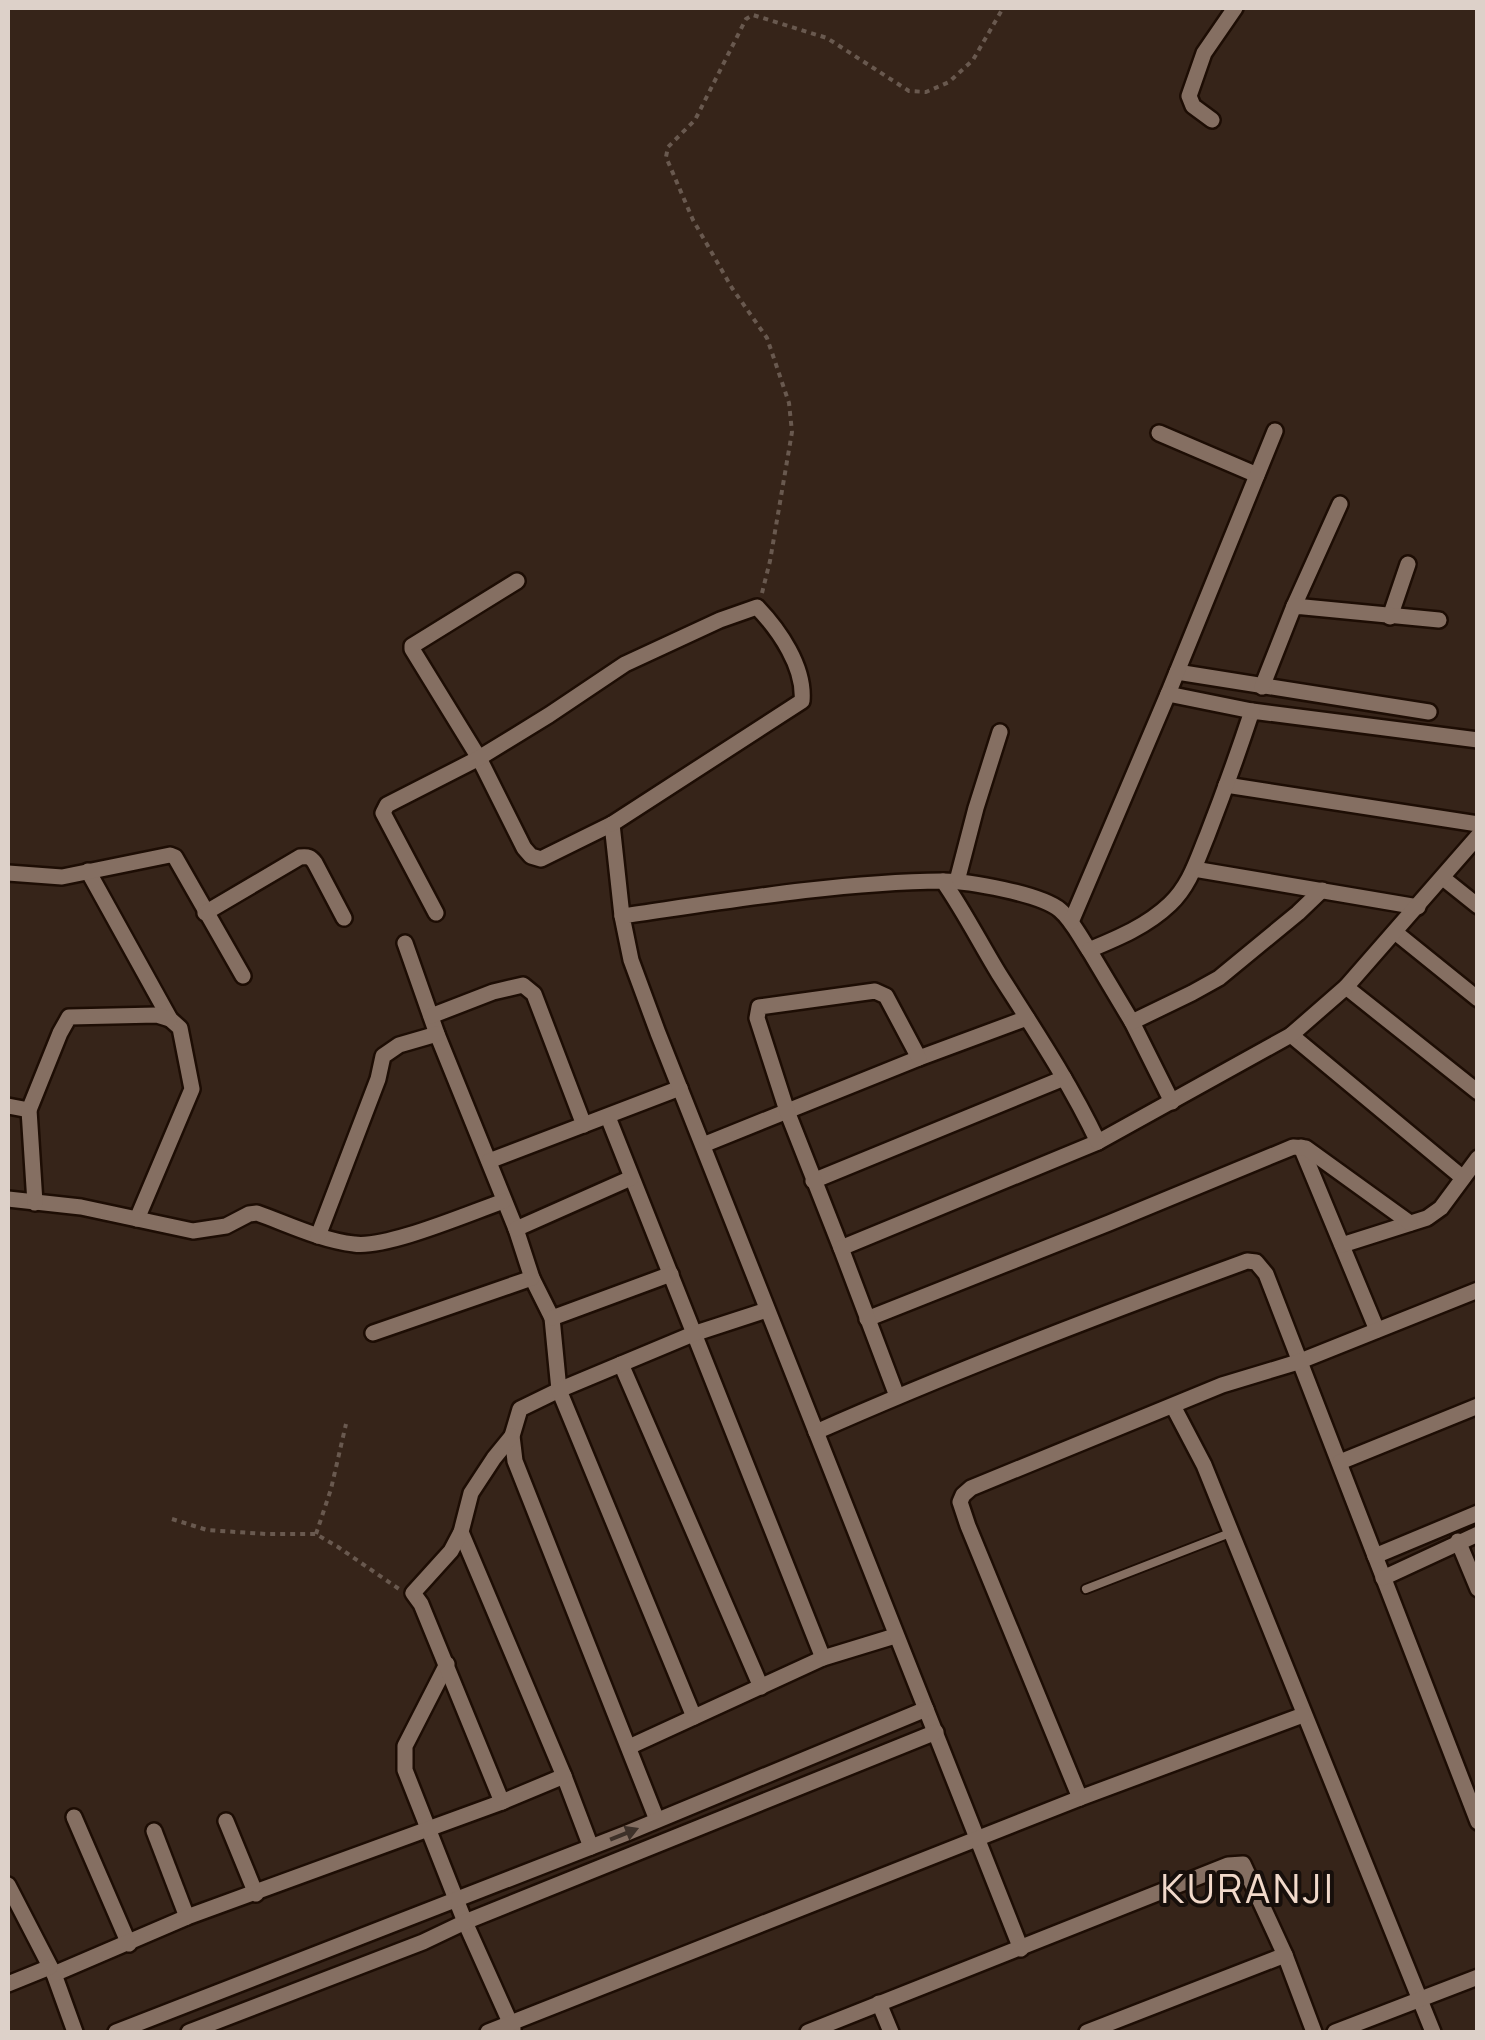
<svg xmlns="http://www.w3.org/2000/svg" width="1485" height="2040" viewBox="0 0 1485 2040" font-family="Manrope,sans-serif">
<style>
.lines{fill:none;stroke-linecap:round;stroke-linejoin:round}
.lane-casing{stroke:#1d0d04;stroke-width:12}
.street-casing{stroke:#1d0d04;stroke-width:20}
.path{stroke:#69594f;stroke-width:4;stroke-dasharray:5 5;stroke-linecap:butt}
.lane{stroke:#856f62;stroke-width:8}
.street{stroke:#856f62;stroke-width:15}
.oneway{fill:#3e3129}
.labels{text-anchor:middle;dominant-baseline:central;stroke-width:8;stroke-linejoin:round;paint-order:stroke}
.quarter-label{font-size:40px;letter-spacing:2.5px;fill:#f1d9ca;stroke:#170f0b}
</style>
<rect width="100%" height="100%" fill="#362419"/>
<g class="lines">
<g class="lane-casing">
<polyline id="lane" points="1086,1589 1230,1533"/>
</g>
<g class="street-casing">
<g id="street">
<polyline points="1212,120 1193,106 1189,96 1204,53 1235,8"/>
<polyline points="1159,433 1257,475"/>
<polyline points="517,581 412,646 412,649 479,758 524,848 531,856 541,859 612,824 622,916"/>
<polyline points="1294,606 1340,504"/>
<polyline points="1390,617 1408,564"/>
<polyline points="1177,672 1429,712"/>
<polyline points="1262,687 1294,606 1439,620"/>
<polyline points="1168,694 1275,431"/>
<polyline points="1226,785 1478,824"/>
<polyline points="1194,869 1418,907"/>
<polyline points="88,871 170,1019 180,1028 192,1089 137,1219"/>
<polyline points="8,873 62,877 170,855 175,857 243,976"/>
<polyline points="1443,878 1478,906"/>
<path d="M 943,881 C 969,881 1041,894 1060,910 C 1072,920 1080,937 1089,950 C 1118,938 1147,926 1170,904 C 1190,885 1197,860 1207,836 C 1223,795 1238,753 1252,711 L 1478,740"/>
<polyline points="957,881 976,808 1000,732"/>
<path d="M 205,913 L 300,857 C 308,856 311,857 315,863 L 344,918"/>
<path d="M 436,913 L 383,813 L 387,805 L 479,758 L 549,715 L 625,664 L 720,620 L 757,607 C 779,630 805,667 802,701 L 612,824"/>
<polyline points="1071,922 1168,694 1252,711"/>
<polyline points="1395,932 1478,999"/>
<polyline points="405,943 437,1034 516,1229 532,1278 552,1318 559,1390 520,1409 512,1436 515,1461 657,1820"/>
<polyline points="1089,950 1132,1022 1172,1102"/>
<polyline points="1346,987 1478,1092"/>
<polyline points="431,1016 493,992 523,985 534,994 584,1125"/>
<polyline points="1132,1022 1192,993 1219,978 1298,913 1322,890"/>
<polyline points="1291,1035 1463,1178"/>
<polyline points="8,1106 29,1110"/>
<polyline points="608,1117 823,1658"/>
<polyline points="703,1145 919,1058 1027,1018"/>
<polyline points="1301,1147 1377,1330"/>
<polyline points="489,1161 680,1088"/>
<polyline points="813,1181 1064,1078"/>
<path d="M 8,1199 L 81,1207 L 193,1231 L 226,1226 L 249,1214 L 257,1213 C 288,1224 320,1240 354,1244 C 386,1249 469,1213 504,1201"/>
<polyline points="35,1203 29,1110 60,1033 69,1017 157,1015 170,1019"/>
<polyline points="516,1229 631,1178"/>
<polyline points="318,1236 378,1079 383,1056 399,1045 437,1034"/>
<polyline points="1342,1245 1427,1218 1441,1208 1478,1158"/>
<polyline points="841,1248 787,1111 757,1018 759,1007 875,991 886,996 919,1058"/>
<polyline points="552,1318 671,1274"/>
<polyline points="867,1319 1109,1223 1293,1147 1306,1148 1410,1223"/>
<polyline points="373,1333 532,1278"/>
<polyline points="621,1364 761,1687"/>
<polyline points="897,1396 841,1248 1098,1142 1291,1035 1346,987 1478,836"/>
<polyline points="1173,1406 1204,1465 1433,2032"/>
<path d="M 816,1432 C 958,1369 1102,1314 1247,1261 L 1256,1262 L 1266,1274 L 1478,1822"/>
<polyline points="1340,1462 1478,1406"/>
<polyline points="461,1532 564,1776 591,1847"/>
<polyline points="1458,1541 1478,1589"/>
<polyline points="1375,1556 1478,1513"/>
<polyline points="1383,1578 1478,1534"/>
<polyline points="447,1664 405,1746 405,1770 465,1922 513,2029"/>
<polyline points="694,1717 559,1390 693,1334 767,1310"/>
<polyline points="629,1747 823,1658 895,1636"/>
<polyline points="1080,1798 968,1526 960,1502 963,1495 971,1488 1222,1385 1298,1362 1478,1290"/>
<polyline points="502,1802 421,1604 413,1593 451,1551 461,1532 471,1493 494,1458 512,1436"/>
<polyline points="74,1817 129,1944"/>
<polyline points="226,1821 256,1894"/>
<polyline points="154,1831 187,1917"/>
<polyline points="8,1885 54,1974 75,2032"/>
<path d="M 1021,1949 L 658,1033 L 631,960 L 622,916 C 726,901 839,882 943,881 C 964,911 980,943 999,974 C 1034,1029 1070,1083 1098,1142"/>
<polyline points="54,1974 187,1917 502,1802 564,1776"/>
<polyline points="8,1984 50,1967"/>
<polyline points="879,2003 891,2032"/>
<polyline points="116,2032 627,1833 926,1709"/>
<polyline points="189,2032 423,1942 465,1922 936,1732"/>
<polyline points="488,2032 1080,1798 1303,1715"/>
<polyline points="808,2032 1228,1865 1243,1864 1285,1955 1314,2032"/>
<polyline points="1087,2032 1285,1955"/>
<polyline points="1335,2032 1478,1977"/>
</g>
</g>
<g class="path">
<polyline points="762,593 770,561 792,432 789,403 767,338 732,288 693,220 666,157 668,147 695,120 746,19 753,15 827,38 909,91 926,92 949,82 973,60 1003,8"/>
<polyline points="172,1519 207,1530 266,1534 316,1534 338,1547 399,1589"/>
<polyline points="316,1534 331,1489 346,1424"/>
</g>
<use href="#lane" class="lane"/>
<use href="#street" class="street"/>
</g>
<defs><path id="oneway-solid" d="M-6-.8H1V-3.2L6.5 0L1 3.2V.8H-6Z" transform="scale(2.5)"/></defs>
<use class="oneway" href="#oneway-solid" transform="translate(624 1834) rotate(-22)"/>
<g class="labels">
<g class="quarter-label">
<text x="1248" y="1887">KURANJI</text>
</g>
</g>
<rect width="1485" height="2040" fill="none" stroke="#ddd1c9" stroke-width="20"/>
</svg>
